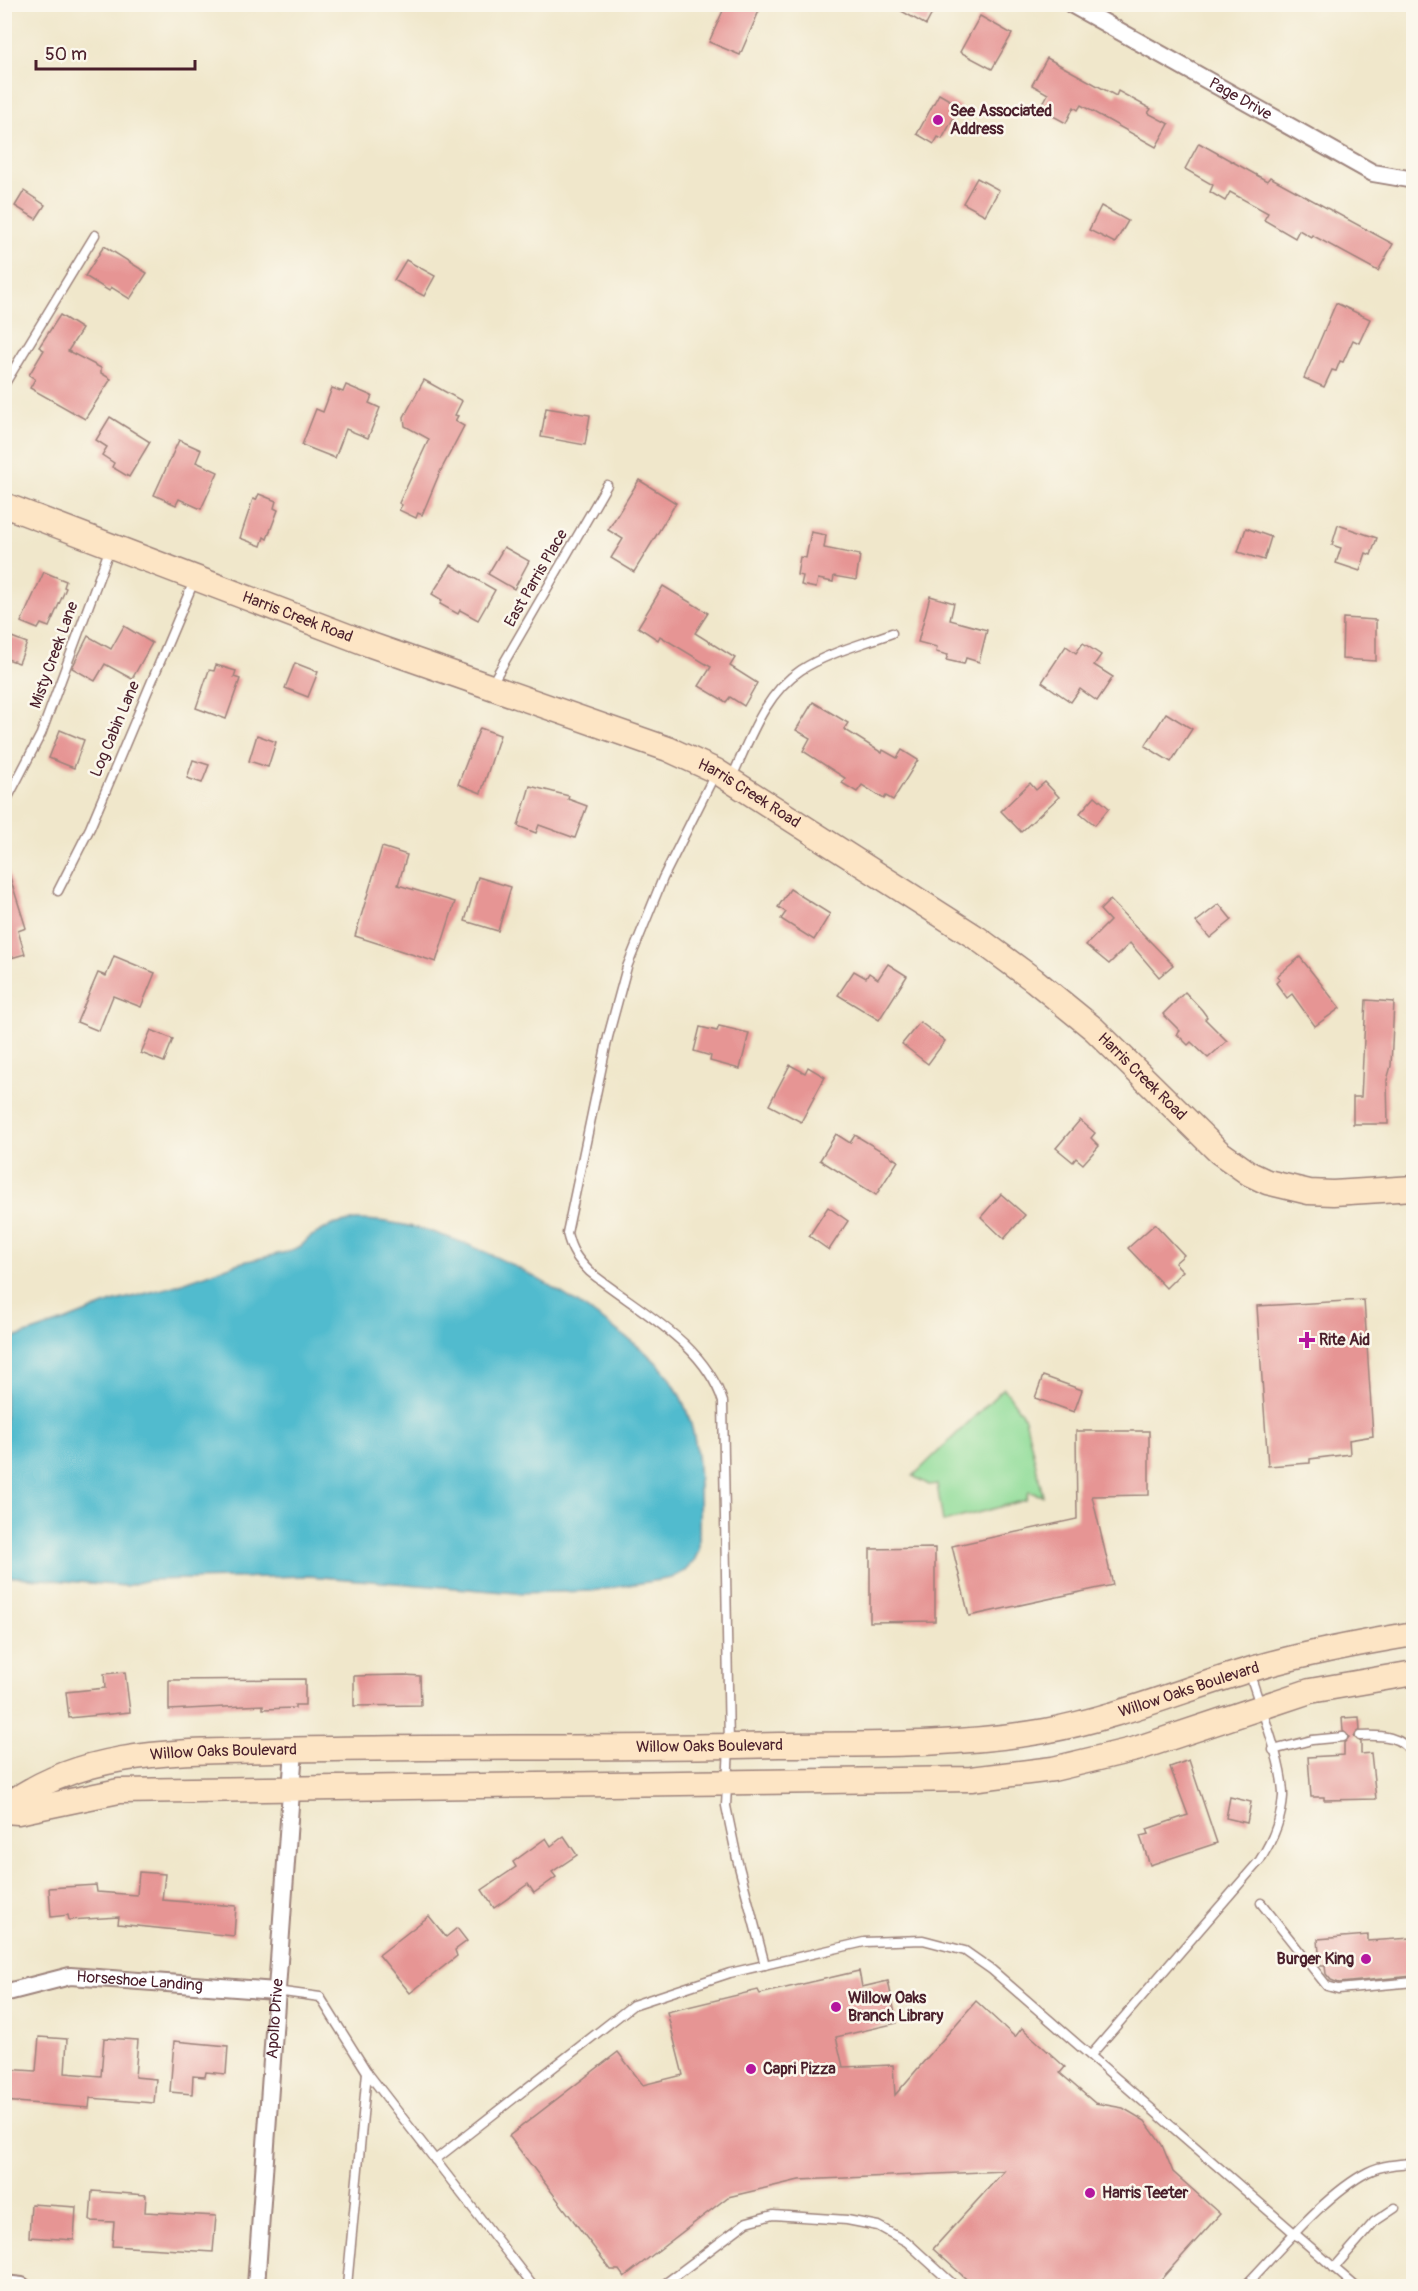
<svg xmlns="http://www.w3.org/2000/svg" width="1418" height="2291" viewBox="0 0 1418 2291" font-family="Pangolin,sans-serif">
<style>
.green{fill:#92dd9a;stroke:#6e7e62;stroke-width:1.5}
.water{fill:#51bbce;stroke:#4e6d7c;stroke-width:1.5}
.building{fill:#e69594}
.lines{fill:none;stroke-linecap:round;stroke-linejoin:round}
.lane-casing{stroke:#9d837b;stroke-width:11}
.street-casing{stroke:#9d837b;stroke-width:20}
.secondary-casing{stroke:#9d837b;stroke-width:27}
.lane{stroke:#fff;stroke-width:8}
.street{stroke:#fff;stroke-width:16}
.secondary{stroke:#fde5c5;stroke-width:24}
.poi-dot{fill:#b5179e;stroke:#fbf7ec;stroke-width:2}
.labels{text-anchor:middle;dominant-baseline:central;stroke-width:5;stroke-linejoin:round;paint-order:stroke}
.street-label{font-size:16px;fill:#4a1f2b;stroke:#fbf7ec}
.poi-label{font-size:16px;font-weight:bold;fill:#4a1f2b;stroke:#fbf7ec;text-anchor:start}
</style>
<rect width="100%" height="100%" fill="#fbf7ec"/>
<filter id="ink" filterUnits="userSpaceOnUse"><feTurbulence type="fractalNoise" baseFrequency=".0167" numOctaves="2"/><feDisplacementMap in="SourceGraphic" scale="12" xChannelSelector="R" yChannelSelector="G"/><feConvolveMatrix kernelMatrix="1 2 1 2 8 2 1 2 1" color-interpolation-filters="sRGB"/></filter>
<filter id="wash" filterUnits="userSpaceOnUse"><feTurbulence type="fractalNoise" baseFrequency=".008" numOctaves="4" result="noise"/><feDisplacementMap in="SourceGraphic" scale="24" xChannelSelector="R" yChannelSelector="G"/><feGaussianBlur stdDeviation="1.35" result="paint"/><feColorMatrix in="noise" values="0 0 0 0 0 0 0 0 0 0 0 0 0 0 0 0 0 1.4 0 .05"/><feComposite in="paint" operator="in"/></filter>
<g filter="url(#wash)">
<rect width="100%" height="100%" fill="#f0e7cb"/>
<polygon class="green" points="1004,1388 1025,1418 1043,1496 1029,1492 1026,1500 943,1522 937,1484 929,1485 913,1476"/>
<path class="water" d="M 355,1220 C 441,1219 541,1276 608,1324 C 631,1341 656,1357 672,1382 C 705,1432 699,1493 699,1550 L 694,1561 L 685,1571 L 672,1578 L 592,1591 L 517,1593 L 309,1576 L 148,1580 L 126,1586 L 5,1576 L 5,1341 L 67,1320 L 112,1302 L 171,1287 L 239,1263 L 287,1252 L 301,1246 L 310,1237 L 332,1225 Z"/>
<g id="blocks">
<g class="building">
<polygon points="726,4 762,4 740,55 709,42"/>
<polygon points="889,4 937,4 926,25"/>
<polygon points="980,16 1012,34 992,69 960,52"/>
<polygon points="1047,58 1116,96 1118,91 1151,109 1148,113 1169,124 1156,147 1081,105 1078,110 1074,107 1066,123 1040,109 1048,94 1032,85"/>
<polygon points="939,94 960,106 942,139 938,137 934,144 917,134"/>
<polygon points="1199,143 1267,181 1270,177 1393,244 1378,271 1312,235 1311,237 1299,230 1295,238 1264,220 1268,213 1230,192 1225,201 1210,192 1213,185 1185,169"/>
<polygon points="977,178 999,190 985,215 963,203"/>
<polygon points="24,191 45,205 36,219 15,206"/>
<polygon points="1101,206 1128,221 1115,243 1089,230"/>
<polygon points="104,246 147,273 130,299 111,287 109,291 85,276"/>
<polygon points="406,260 435,276 424,296 394,280"/>
<polygon points="1336,303 1370,319 1359,343 1353,340 1343,362 1340,361 1336,371 1332,370 1324,387 1304,378"/>
<polygon points="60,315 82,329 68,351 101,368 101,373 111,379 85,419 30,388 35,379 29,375 44,350 39,347"/>
<polygon points="424,380 462,401 455,415 458,416 455,421 464,426 440,472 422,515 418,513 416,518 399,510 402,505 399,503 429,439 405,426 404,417"/>
<polygon points="346,385 372,396 369,403 380,408 368,438 346,429 335,458 302,445 316,409 323,412 332,388 343,392"/>
<polygon points="546,408 590,415 585,445 541,437"/>
<polygon points="110,417 150,442 129,477 112,467 114,463 102,455 107,447 96,440"/>
<polygon points="179,440 201,450 196,462 218,472 201,509 179,499 176,505 154,495"/>
<polygon points="639,480 676,503 634,572 611,558 623,539 608,530"/>
<polygon points="259,494 276,501 274,508 278,510 267,539 264,537 261,546 240,538 253,499 256,500"/>
<polygon points="1338,525 1377,538 1371,555 1366,553 1360,571 1336,563 1341,548 1332,545"/>
<polygon points="1246,528 1271,537 1264,560 1238,552"/>
<polygon points="811,532 826,535 824,548 860,555 856,580 834,576 833,582 818,579 816,588 801,585 803,576 797,575 800,557 806,558"/>
<polygon points="504,547 529,561 514,589 488,574"/>
<polygon points="451,565 495,590 478,620 460,610 458,614 440,604 442,600 432,594"/>
<polygon points="44,572 66,581 64,587 66,588 49,627 41,624 38,629 21,622"/>
<polygon points="663,586 708,613 695,633 735,658 730,666 757,683 744,706 730,697 726,702 699,686 711,667 660,636 658,640 638,627"/>
<polygon points="930,596 954,603 950,620 987,630 979,662 966,658 964,664 946,660 948,655 936,652 937,647 918,642"/>
<polygon points="1343,618 1376,620 1376,661 1342,659"/>
<polygon points="124,626 152,643 132,679 105,664 95,681 72,668 88,636 111,649"/>
<polygon points="4,634 27,643 19,663 4,658"/>
<polygon points="1083,643 1101,655 1094,665 1113,677 1097,701 1080,689 1071,702 1042,682 1066,646 1076,653"/>
<polygon points="295,663 318,672 308,697 285,688"/>
<polygon points="216,665 236,671 234,677 240,679 226,719 196,708 209,670 214,671"/>
<polygon points="813,702 848,723 844,729 882,753 883,750 897,758 902,750 918,760 893,800 886,796 884,799 862,785 857,792 842,783 845,778 803,751 810,738 796,730"/>
<polygon points="1166,713 1192,729 1171,762 1145,746"/>
<polygon points="480,728 500,735 481,793 458,784"/>
<polygon points="60,730 84,740 74,768 49,758"/>
<polygon points="257,735 276,742 268,767 249,761"/>
<polygon points="193,760 209,765 202,783 187,778"/>
<polygon points="1045,782 1059,797 1021,832 1001,811 1030,783 1036,790"/>
<polygon points="530,786 569,796 568,799 587,806 575,838 539,825 536,833 518,826"/>
<polygon points="1095,796 1109,808 1095,825 1080,813"/>
<polygon points="382,847 407,855 398,885 455,902 436,962 355,936"/>
<polygon points="8,871 26,928 18,931 25,954 4,960 4,872"/>
<polygon points="478,877 511,887 498,931 465,921"/>
<polygon points="790,889 830,914 814,940 781,919 786,912 778,907"/>
<polygon points="1110,900 1173,965 1159,977 1130,943 1109,964 1086,945 1110,921 1100,910"/>
<polygon points="1219,904 1232,920 1210,938 1196,922"/>
<polygon points="114,956 155,973 141,1007 113,996 99,1031 77,1022 98,973 106,976"/>
<polygon points="1300,957 1340,1008 1315,1026 1292,994 1287,998 1276,983 1280,979 1277,976"/>
<polygon points="888,964 907,976 879,1020 838,995 854,971 866,978 869,973 878,979"/>
<polygon points="1185,992 1202,1010 1207,1017 1205,1019 1227,1041 1208,1058 1191,1042 1188,1045 1177,1034 1180,1031 1163,1014"/>
<polygon points="1366,1000 1394,1002 1391,1066 1387,1080 1388,1124 1353,1124 1353,1097 1361,1097"/>
<polygon points="920,1022 945,1041 928,1064 902,1044"/>
<polygon points="719,1026 749,1033 740,1069 710,1061 711,1056 694,1051 700,1027 717,1031"/>
<polygon points="151,1030 173,1039 164,1062 141,1053"/>
<polygon points="790,1065 805,1073 808,1067 825,1077 801,1122 769,1105"/>
<polygon points="1080,1120 1095,1133 1091,1138 1099,1146 1083,1164 1076,1158 1073,1162 1056,1148"/>
<polygon points="836,1134 850,1143 855,1135 898,1161 876,1195 820,1160"/>
<polygon points="1001,1194 1025,1215 1004,1239 981,1217"/>
<polygon points="828,1207 848,1221 829,1250 809,1236"/>
<polygon points="1155,1224 1184,1255 1175,1263 1183,1271 1166,1288 1128,1248"/>
<polygon points="1364,1300 1373,1436 1349,1440 1350,1454 1310,1459 1310,1463 1268,1466 1257,1306"/>
<polygon points="1043,1376 1082,1390 1074,1412 1035,1398"/>
<polygon points="1076,1431 1149,1431 1149,1495 1092,1496 1113,1585 969,1616 952,1546 1077,1519"/>
<polygon points="935,1548 935,1621 870,1622 870,1549"/>
<polygon points="125,1672 130,1712 69,1718 66,1692 105,1688 104,1674"/>
<polygon points="405,1675 420,1676 421,1705 354,1706 354,1676"/>
<polygon points="305,1679 305,1705 295,1705 295,1708 263,1709 263,1705 169,1710 169,1680"/>
<polygon points="1359,1717 1360,1730 1354,1737 1361,1742 1361,1754 1371,1753 1376,1799 1324,1800 1324,1797 1311,1797 1308,1757 1344,1755 1344,1743 1349,1737 1343,1731 1342,1718"/>
<polygon points="1189,1760 1217,1843 1150,1865 1140,1836 1149,1834 1147,1829 1188,1815 1170,1767"/>
<polygon points="1230,1797 1251,1802 1247,1823 1226,1818"/>
<polygon points="564,1836 577,1855 552,1872 556,1877 534,1893 528,1884 494,1908 482,1890 516,1867 513,1862 546,1838 551,1846"/>
<polygon points="139,1872 165,1874 162,1900 236,1906 234,1936 118,1924 119,1917 69,1920 68,1915 51,1917 49,1888 96,1885 97,1892 137,1895"/>
<polygon points="429,1916 446,1937 457,1928 467,1941 455,1950 457,1956 410,1993 379,1955"/>
<polygon points="1368,1935 1368,1941 1411,1938 1413,1976 1339,1983 1331,1980 1326,1974 1325,1966 1320,1966 1318,1939"/>
<polygon points="859,1971 862,1987 888,1981 897,2023 836,2037 843,2067 893,2065 895,2095 976,2001 1015,2037 1022,2028 1065,2067 1060,2073 1095,2103 1123,2108 1145,2121 1162,2145 1173,2172 1220,2214 1155,2286 974,2286 933,2249 1004,2171 799,2180 728,2197 624,2277 619,2270 611,2270 509,2136 618,2052 643,2085 683,2075 667,2012 758,1990 760,1994"/>
<polygon points="39,2037 67,2039 65,2073 101,2076 104,2038 138,2040 135,2077 156,2079 154,2103 90,2098 89,2108 4,2101 4,2069 36,2071"/>
<polygon points="174,2041 228,2046 226,2074 206,2072 205,2077 193,2076 192,2094 170,2092"/>
<polygon points="92,2191 146,2195 145,2212 216,2216 213,2252 112,2246 114,2222 90,2221"/>
<polygon points="31,2204 76,2207 74,2240 29,2237"/>
</g>
</g>
</g>
<g filter="url(#ink)">
<use href="#blocks" fill-opacity="0" stroke="#9d837b" stroke-width="1.5"/>
<g class="lines">
<g class="lane-casing">
<g id="lane">
<polyline points="4,385 95,235"/>
<polyline points="491,685 607,485"/>
<path d="M 715,774 L 663,878 L 627,967 L 608,1037 L 567,1233 C 571,1251 578,1260 590,1272 C 637,1310 704,1342 723,1402 L 729,1746 L 726,1806 L 737,1859 L 765,1965"/>
<path d="M 731,779 C 749,741 764,694 801,670 C 827,653 863,644 892,633"/>
<polyline points="4,805 41,734 110,548"/>
<polyline points="58,891 90,828 194,581"/>
<path d="M 1360,1736 C 1381,1735 1402,1735 1414,1756"/>
<polyline points="1273,1750 1312,1740 1343,1737"/>
<polyline points="1261,1903 1327,1986 1338,1989 1414,1982"/>
<polyline points="276,1991 320,1997 367,2072 533,2286"/>
<path d="M 1091,2055 L 1260,1860 C 1272,1841 1282,1819 1283,1796 C 1283,1762 1259,1705 1249,1671"/>
<polyline points="435,2160 633,2005 730,1973 864,1942 923,1940 965,1951 992,1970 1355,2286"/>
<polyline points="1334,2268 1374,2222 1395,2208"/>
<polyline points="347,2286 367,2072"/>
<polyline points="662,2286 747,2222 773,2215 847,2220 878,2226 907,2242 955,2286"/>
<path d="M 1245,2286 C 1279,2251 1325,2194 1368,2172 C 1382,2165 1398,2164 1414,2163"/>
</g>
</g>
<g class="street-casing">
<g id="street">
<path id="s1" d="M 1071,4 L 1373,173 L 1414,180"/>
<path id="s2" d="M 4,1993 L 70,1976 L 276,1991"/>
<polyline points="4,2284 22,2286"/>
<path id="s3" d="M 256,2286 L 294,1749"/>
</g>
</g>
<g class="secondary-casing">
<g id="secondary">
<path id="s4" d="M 4,505 L 371,645 L 668,749 L 716,771 L 977,938 L 1034,980 L 1094,1029 L 1219,1152 L 1250,1174 L 1267,1182 L 1309,1192 L 1333,1193 L 1414,1188"/>
<path id="s5" d="M 4,1808 C 81,1748 182,1752 274,1750 C 442,1746 610,1749 779,1745 C 867,1744 958,1746 1045,1731 C 1116,1718 1182,1690 1252,1669 C 1305,1653 1359,1643 1414,1634"/>
<polyline points="4,1811 18,1812 119,1791 971,1779 1053,1769 1136,1749 1310,1691 1414,1673"/>
</g>
</g>
<use href="#lane" class="lane"/>
<use href="#street" class="street"/>
<use href="#secondary" class="secondary"/>
</g>
</g>
<g class="poi-dot">
<circle cx="938" cy="120" r="6"/>
<path d="M1304 1331h6v6h6v6h-6v6h-6v-6h-6v-6h6z"/>
<circle cx="1366" cy="1959" r="6"/>
<circle cx="836" cy="2007" r="6"/>
<circle cx="751" cy="2069" r="6"/>
<circle cx="1090" cy="2193" r="6"/>
</g>
<g class="labels">
<g class="street-label">
<text stroke="none"><textPath href="#s1" startOffset="194">Page Drive</textPath></text>
<text transform="translate(536 578) rotate(-60)">East Parris Place</text>
<text stroke="none"><textPath href="#s4" startOffset="314">Harris Creek Road</textPath></text>
<text transform="translate(54 655) rotate(-70)">Misty Creek Lane</text>
<text transform="translate(115 729) rotate(-67)">Log Cabin Lane</text>
<text stroke="none"><textPath href="#s4" startOffset="800">Harris Creek Road</textPath></text>
<text stroke="none"><textPath href="#s4" startOffset="1286">Harris Creek Road</textPath></text>
<text stroke="none"><textPath href="#s5" startOffset="1203">Willow Oaks Boulevard</textPath></text>
<text stroke="none"><textPath href="#s5" startOffset="717">Willow Oaks Boulevard</textPath></text>
<text stroke="none"><textPath href="#s5" startOffset="231">Willow Oaks Boulevard</textPath></text>
<text stroke="none"><textPath href="#s2" startOffset="138">Horseshoe Landing</textPath></text>
<text stroke="none"><textPath href="#s3" startOffset="268">Apollo Drive</textPath></text>
</g>
<g class="poi-label">
<text x="950" y="111">See Associated<tspan x="950" dy="18">Address</tspan></text>
<text x="1319" y="1340">Rite Aid</text>
<text x="1354" y="1959" text-anchor="end">Burger King</text>
<text x="848" y="1998">Willow Oaks<tspan x="848" dy="18">Branch Library</tspan></text>
<text x="763" y="2069">Capri Pizza</text>
<text x="1102" y="2193">Harris Teeter</text>
</g>
</g>
<rect width="1418" height="2291" fill="none" stroke="#fbf7ec" stroke-width="24"/>
<path d="M36 60v9h159v-9" fill="none" stroke="#4a1f2b" stroke-width="3"/>
<text x="45" y="60" font-size="18" fill="#4a1f2b" stroke="#fbf7ec" stroke-width="4.5" paint-order="stroke">50 m</text>
</svg>
